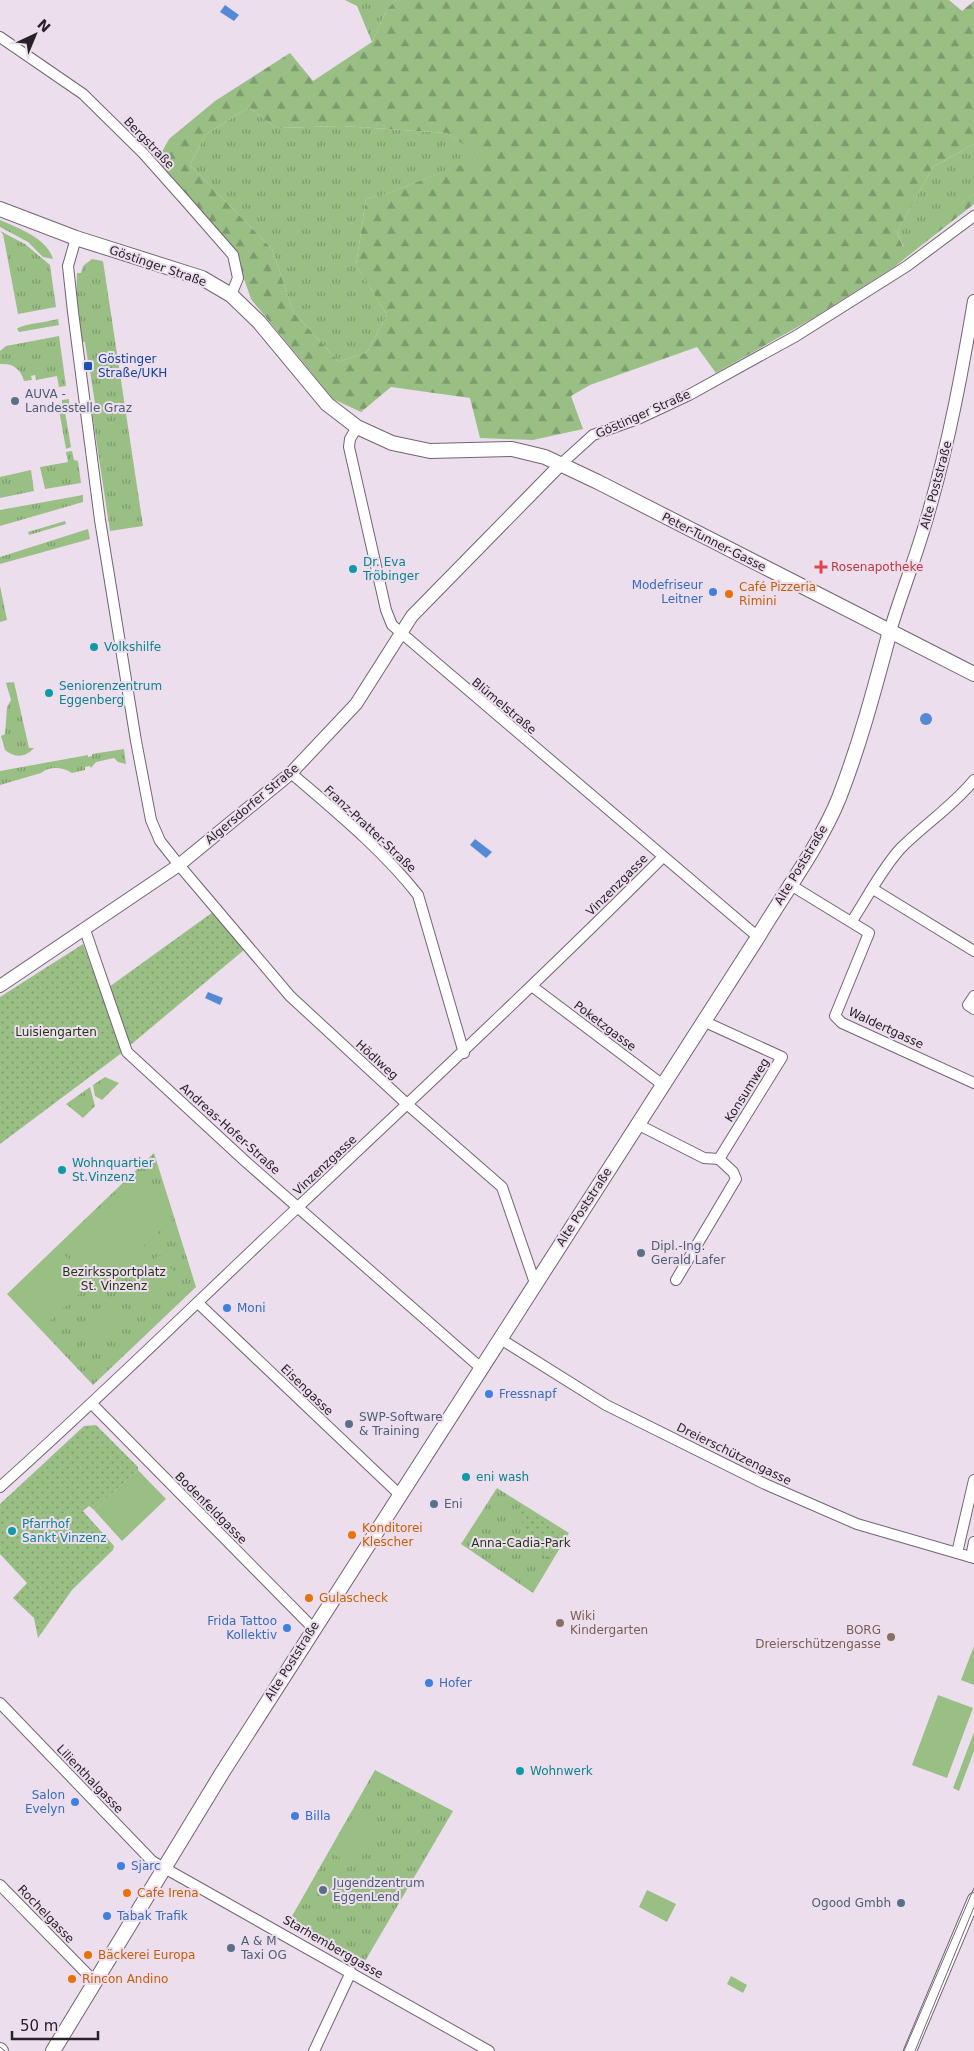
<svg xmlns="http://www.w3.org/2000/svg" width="974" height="2051" viewBox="0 0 974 2051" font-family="'DejaVu Sans',sans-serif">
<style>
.grass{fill:url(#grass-tufts)}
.forest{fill:url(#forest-firs);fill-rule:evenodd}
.garden{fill:url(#garden-dots)}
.pitch{fill:#99bf85}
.water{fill:#5589d5}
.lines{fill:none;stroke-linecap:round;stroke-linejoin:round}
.minor-casing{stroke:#726573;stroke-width:12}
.tertiary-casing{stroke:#726573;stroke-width:14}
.secondary-casing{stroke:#726573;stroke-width:16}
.minor{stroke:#fff;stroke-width:10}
.tertiary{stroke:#fff;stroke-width:12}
.secondary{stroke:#fff;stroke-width:14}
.tram{stroke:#726973;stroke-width:1}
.transit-dot{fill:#1a4fb4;stroke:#eddeee;stroke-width:2}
.service-dot{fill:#5c6f8a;stroke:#eddeee;stroke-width:2}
.health-dot{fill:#e0444e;stroke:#eddeee;stroke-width:2}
.culture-dot{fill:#0f9aa8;stroke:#eddeee;stroke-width:2}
.shop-dot{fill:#3f7fe0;stroke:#eddeee;stroke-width:2}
.food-dot{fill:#e8710a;stroke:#eddeee;stroke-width:2}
.education-dot{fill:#8d6e63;stroke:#eddeee;stroke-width:2}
.labels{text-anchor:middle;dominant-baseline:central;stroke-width:4;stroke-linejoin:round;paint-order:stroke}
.street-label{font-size:12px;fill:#282228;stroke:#eddeee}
.transit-label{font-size:12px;fill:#164399;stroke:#eddeee;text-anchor:start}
.service-label{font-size:12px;fill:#4e5e75;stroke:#eddeee;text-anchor:start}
.culture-label{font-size:12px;fill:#0d838f;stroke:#eddeee;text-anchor:start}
.health-label{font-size:12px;fill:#be3a42;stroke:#eddeee;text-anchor:start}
.shop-label{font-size:12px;fill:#366cbe;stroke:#eddeee;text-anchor:start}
.food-label{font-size:12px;fill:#c56008;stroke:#eddeee;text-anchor:start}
.park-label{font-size:12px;fill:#1f3513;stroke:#eddeee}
.education-label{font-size:12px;fill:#785e54;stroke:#eddeee;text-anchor:start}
</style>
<defs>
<pattern id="grass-tufts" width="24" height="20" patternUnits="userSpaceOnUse" patternTransform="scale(1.25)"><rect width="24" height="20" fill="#99bf85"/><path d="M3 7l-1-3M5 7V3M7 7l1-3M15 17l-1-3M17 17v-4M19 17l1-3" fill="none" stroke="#7d9b6d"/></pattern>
<pattern id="forest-firs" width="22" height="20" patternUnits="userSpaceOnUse" patternTransform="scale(1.25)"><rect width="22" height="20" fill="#99bf85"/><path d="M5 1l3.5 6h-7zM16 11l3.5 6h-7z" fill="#7d9b6d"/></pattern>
<pattern id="garden-dots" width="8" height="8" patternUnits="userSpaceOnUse" patternTransform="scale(1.25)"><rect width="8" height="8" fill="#99bf85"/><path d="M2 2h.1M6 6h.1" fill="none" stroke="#7d9b6d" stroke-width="1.8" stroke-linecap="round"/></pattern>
</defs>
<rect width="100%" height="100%" fill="#eddeee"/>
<g class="grass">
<polygon points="345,0 396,0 387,9 372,42 357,6"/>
<polygon points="249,107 276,128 342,126 447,133 482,157 386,194 366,199 356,265 387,315 367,352 339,362 294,313 272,249 190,165 205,135"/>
<polygon points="974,144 974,194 904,248 897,232 933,167"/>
<path d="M 0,220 C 18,228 47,238 53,259 L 43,257 L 28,242 L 0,227 Z"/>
<polygon points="0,231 25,244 50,265 56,307 18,314 3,234"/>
<polygon points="92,259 103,261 143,526 110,531 92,412 96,410 90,371 93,370 92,362 88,362 85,342 81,342 76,305 77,273 81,273 83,266"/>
<path d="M 58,319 L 59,325 L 19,332 L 17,329 C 22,324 48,322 58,319 Z"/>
<path d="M 59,336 L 66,386 L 59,387 L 57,376 L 36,380 L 35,375 L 31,376 L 32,380 L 24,381 C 21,369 13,363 0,364 L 0,351 L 6,346 Z"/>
<polygon points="69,399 69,404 64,406 71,447 66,449 59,410 62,408 62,400"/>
<polygon points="72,451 74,460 78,461 81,483 45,489 40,467 68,462 66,452"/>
<polygon points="31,470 34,491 0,498 0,477"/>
<polygon points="83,495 83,502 0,526 0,510"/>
<polygon points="65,521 66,524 29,535 28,532"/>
<polygon points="88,529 90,539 0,564 0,557"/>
<polygon points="0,586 7,620 0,622"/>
<path d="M 14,682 L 29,748 L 34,748 C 25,758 15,758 5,750 L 1,736 L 5,734 L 7,707 L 11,700 L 6,683 Z"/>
<path d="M 124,749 L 126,764 L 118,762 L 114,758 L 96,762 L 91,768 L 90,766 L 85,767 L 85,770 L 72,773 C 63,767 49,766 41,773 L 0,785 L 0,771 L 88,755 L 88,757 L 92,756 L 92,754 Z"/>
<polygon points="105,1077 119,1083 102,1100 95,1096 93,1085"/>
<polygon points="90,1087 95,1106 83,1118 66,1104"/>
<polygon points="154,1153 196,1287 93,1385 7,1294"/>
<polygon points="497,1488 569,1533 533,1593 461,1544"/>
<polygon points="375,1770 453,1811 361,1968 287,1925"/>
</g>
<path class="forest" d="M 396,0 L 949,0 L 962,11 L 974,1 L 974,144 L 933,167 L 897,232 L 903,247 L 974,194 L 974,204 L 894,267 L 810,320 L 716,373 L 697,347 L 590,385 L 571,396 L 583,429 L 533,440 L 480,438 L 470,398 L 391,387 L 361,412 L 333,399 L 251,299 L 234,250 L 156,163 L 169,139 L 215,101 L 290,53 L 313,81 L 372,42 L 387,9 ZM 249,107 L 276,128 L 342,126 L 447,133 L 481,157 L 386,194 L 366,199 L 356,265 L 387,315 L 367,352 L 339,362 L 294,313 L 272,249 L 190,165 L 205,135 Z"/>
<g class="garden">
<polygon points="213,912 244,950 128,1047 109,987"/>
<polygon points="83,944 123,1052 0,1144 0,997"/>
<polygon points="96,1425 138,1467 138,1470 94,1510 89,1506 83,1511 114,1546 113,1550 72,1590 38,1638 34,1618 13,1598 27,1583 0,1554 0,1504 84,1426"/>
<polygon points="520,1506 563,1533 548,1560 517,1514"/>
</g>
<g class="pitch">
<polygon points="133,1177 173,1219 98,1287 60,1245"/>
<polygon points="58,1248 91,1283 41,1329 9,1294"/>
<polygon points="159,1255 177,1275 140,1310 121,1291"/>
<polygon points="110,1305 125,1320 98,1346 83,1331"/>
<polygon points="138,1470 166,1499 122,1541 94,1510"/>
<polygon points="974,1646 974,1685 961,1680"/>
<polygon points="938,1695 973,1708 947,1778 912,1765"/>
<polygon points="974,1732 974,1751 959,1791 953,1788"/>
<polygon points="354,1814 376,1826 353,1865 331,1853"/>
<path d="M 340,1870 C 347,1870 356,1876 359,1883 L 354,1891 L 351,1892 L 335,1879 Z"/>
<polygon points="647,1890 676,1904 667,1922 639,1907"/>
<polygon points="731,1976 747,1985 743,1993 727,1984"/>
</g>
<g class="water">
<polygon points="225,5 239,15 234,21 220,12"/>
<circle cx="926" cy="719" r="6"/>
<polygon points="475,839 492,852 486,858 470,845"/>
<polygon points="208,992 223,998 220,1005 205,998"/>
</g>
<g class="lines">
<g class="minor-casing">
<g id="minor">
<polyline points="0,37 83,94 143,153 191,207 233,255 238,278 231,295"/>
<polyline points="76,238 68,266 73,312 100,520 136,741 151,820 160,841 179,865 290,996 408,1105 502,1187 535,1283"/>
<polyline points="357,427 350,439 349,447 386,610 392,625 758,937"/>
<polyline points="561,464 593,435 640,418 689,395 796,336 907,266 974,216"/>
<path d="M 291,773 C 335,811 382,849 418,895 L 464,1053"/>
<polyline points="789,884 869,933 835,1016 842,1023 974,1083"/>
<polyline points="873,889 974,951"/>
<path d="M 852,921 C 867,898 883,867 901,848 C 925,824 953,806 974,780"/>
<polyline points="85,930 127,1052 245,1161 481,1368"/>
<polyline points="533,987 663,1085"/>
<polyline points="974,996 968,1005 974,1009"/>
<polyline points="637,1124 704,1158 719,1159"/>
<polyline points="676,1280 736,1179 733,1172 719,1159 782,1057 703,1021"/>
<polyline points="198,1303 399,1494"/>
<polyline points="499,1338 606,1405 765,1484 857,1524 974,1558"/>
<polyline points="92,1404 313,1628"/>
<path d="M 0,1487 C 102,1396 199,1300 298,1207 C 421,1091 544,976 663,857"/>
<polyline points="957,1553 974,1480"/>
<polyline points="971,1557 974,1542"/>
<polyline points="0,1703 152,1861 489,2051"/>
<polyline points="0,1885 95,1982"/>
<polyline points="314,2051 351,1972"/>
</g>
</g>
<g class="tertiary-casing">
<g id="tertiary">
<path d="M 890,631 C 902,591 918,552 929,511 C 949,442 962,372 974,301"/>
<polyline points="0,986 179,865 291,773 356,704 412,616 561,464"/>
<polyline points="910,2051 974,1899"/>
</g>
</g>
<g class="secondary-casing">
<g id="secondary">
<polyline points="0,209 76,238 202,278 231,295 259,322 327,404 357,427 392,443 430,451 512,449 545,457 598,482 974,674"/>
<polyline points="0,2050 1,2051"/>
<path d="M 53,2051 L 222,1773 L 758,937 C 784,893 820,845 839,798 C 860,744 875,687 890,631"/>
</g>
</g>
<use href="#minor" class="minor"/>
<use href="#tertiary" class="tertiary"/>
<use href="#secondary" class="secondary"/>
<g class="tram">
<polyline points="0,2047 5,2051"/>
<polyline points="904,2051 974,1888"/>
<polyline points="915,2051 974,1907"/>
</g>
</g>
<rect class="transit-dot" x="83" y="361" width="10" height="10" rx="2.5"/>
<g class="service-dot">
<circle cx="15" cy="401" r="5"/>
<circle cx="641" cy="1253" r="5"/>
<circle cx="349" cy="1424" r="5"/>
<circle cx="434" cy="1504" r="5"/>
<circle cx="323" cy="1890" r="5"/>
<circle cx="901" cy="1903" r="5"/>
<circle cx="231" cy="1948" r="5"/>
</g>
<path class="health-dot" d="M818.5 559.5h5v5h5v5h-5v5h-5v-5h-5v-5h5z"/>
<g class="culture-dot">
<circle cx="353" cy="569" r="5"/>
<circle cx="94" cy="647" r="5"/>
<circle cx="49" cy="693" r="5"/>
<circle cx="62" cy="1170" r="5"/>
<circle cx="466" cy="1477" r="5"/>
<circle cx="12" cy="1531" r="5"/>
<circle cx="520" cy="1771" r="5"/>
</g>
<g class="shop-dot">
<circle cx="713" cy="592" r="5"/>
<circle cx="227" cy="1308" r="5"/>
<circle cx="489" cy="1394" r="5"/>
<circle cx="287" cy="1628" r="5"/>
<circle cx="429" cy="1683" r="5"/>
<circle cx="75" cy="1802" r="5"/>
<circle cx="295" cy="1816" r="5"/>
<circle cx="121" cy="1866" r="5"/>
<circle cx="107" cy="1916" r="5"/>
</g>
<g class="food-dot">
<circle cx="729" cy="594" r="5"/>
<circle cx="352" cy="1535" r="5"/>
<circle cx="309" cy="1598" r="5"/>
<circle cx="127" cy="1893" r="5"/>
<circle cx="88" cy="1955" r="5"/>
<circle cx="72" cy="1979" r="5"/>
</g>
<g class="education-dot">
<circle cx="560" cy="1623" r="5"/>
<circle cx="891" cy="1637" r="5"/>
</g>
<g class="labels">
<g class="street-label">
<text transform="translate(149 143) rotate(46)">Bergstraße</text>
<text transform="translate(158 266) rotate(19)">Göstinger Straße</text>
<text transform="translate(643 414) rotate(-24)">Göstinger Straße</text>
<text transform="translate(936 485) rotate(-75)">Alte Poststraße</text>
<text transform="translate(714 542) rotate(27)">Peter-Tunner-Gasse</text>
<text transform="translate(504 706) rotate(40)">Blümelstraße</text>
<text transform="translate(252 804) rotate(-40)">Algersdorfer Straße</text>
<text transform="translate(370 829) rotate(43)">Franz-Pratter-Straße</text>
<text transform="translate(801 865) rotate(-59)">Alte Poststraße</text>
<text transform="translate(617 885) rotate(-45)">Vinzenzgasse</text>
<text transform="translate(605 1026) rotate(37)">Poketzgasse</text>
<text transform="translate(886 1028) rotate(25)">Waldertgasse</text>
<text transform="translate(377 1060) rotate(42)">Hödlweg</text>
<text transform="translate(747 1090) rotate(-58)">Konsumweg</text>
<text transform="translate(230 1129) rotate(42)">Andreas-Hofer-Straße</text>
<text transform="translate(325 1165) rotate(-43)">Vinzenzgasse</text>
<text transform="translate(584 1207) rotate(-57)">Alte Poststraße</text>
<text transform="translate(307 1390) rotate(44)">Eisengasse</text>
<text transform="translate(734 1454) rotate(26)">Dreierschützengasse</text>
<text transform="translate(211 1508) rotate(45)">Bodenfeldgasse</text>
<text transform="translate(292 1661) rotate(-58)">Alte Poststraße</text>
<text transform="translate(90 1779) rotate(46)">Lilienthalgasse</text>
<text transform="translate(46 1914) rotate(46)">Rochelgasse</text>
<text transform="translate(333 1947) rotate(30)">Starhemberggasse</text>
</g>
<g class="transit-label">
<text x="98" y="359">Göstinger<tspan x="98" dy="14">Straße/UKH</tspan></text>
</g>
<g class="service-label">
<text x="25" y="394">AUVA -<tspan x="25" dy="14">Landesstelle Graz</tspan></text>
<text x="651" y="1246">Dipl.-Ing.<tspan x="651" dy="14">Gerald Lafer</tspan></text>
<text x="359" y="1417">SWP-Software<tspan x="359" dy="14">&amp; Training</tspan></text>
<text x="444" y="1504">Eni</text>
<text x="333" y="1883">Jugendzentrum<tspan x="333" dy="14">EggenLend</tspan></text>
<text x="891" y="1903" text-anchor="end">Ogood Gmbh</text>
<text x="241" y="1941">A &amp; M<tspan x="241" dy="14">Taxi OG</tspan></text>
</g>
<g class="culture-label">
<text x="363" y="562">Dr. Eva<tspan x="363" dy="14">Tröbinger</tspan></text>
<text x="104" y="647">Volkshilfe</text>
<text x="59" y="686">Seniorenzentrum<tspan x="59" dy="14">Eggenberg</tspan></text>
<text x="72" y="1163">Wohnquartier<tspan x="72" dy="14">St.Vinzenz</tspan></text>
<text x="476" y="1477">eni wash</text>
<text x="22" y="1524">Pfarrhof<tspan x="22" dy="14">Sankt Vinzenz</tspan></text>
<text x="530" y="1771">Wohnwerk</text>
</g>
<g class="health-label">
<text x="831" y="567">Rosenapotheke</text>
</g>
<g class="shop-label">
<text x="703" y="585" text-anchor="end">Modefriseur<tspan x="703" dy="14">Leitner</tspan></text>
<text x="237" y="1308">Moni</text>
<text x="499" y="1394">Fressnapf</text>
<text x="277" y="1621" text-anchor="end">Frida Tattoo<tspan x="277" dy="14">Kollektiv</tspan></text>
<text x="439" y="1683">Hofer</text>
<text x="65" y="1795" text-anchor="end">Salon<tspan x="65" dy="14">Evelyn</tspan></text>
<text x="305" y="1816">Billa</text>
<text x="131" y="1866">Sjarc</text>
<text x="117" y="1916">Tabak Trafik</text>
</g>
<g class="food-label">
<text x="739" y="587">Café Pizzeria<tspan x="739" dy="14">Rimini</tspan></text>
<text x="362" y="1528">Konditorei<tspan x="362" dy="14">Klescher</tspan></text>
<text x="319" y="1598">Gulascheck</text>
<text x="137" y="1893">Cafe Irena</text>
<text x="98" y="1955">Bäckerei Europa</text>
<text x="82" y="1979">Rincon Andino</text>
</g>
<g class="park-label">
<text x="56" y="1032">Luisiengarten</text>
<text x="114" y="1272">Bezirkssportplatz<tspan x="114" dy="14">St. Vinzenz</tspan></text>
<text x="521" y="1543">Anna-Cadia-Park</text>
</g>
<g class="education-label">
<text x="570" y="1616">Wiki<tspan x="570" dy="14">Kindergarten</tspan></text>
<text x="881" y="1630" text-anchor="end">BORG<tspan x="881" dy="14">Dreierschützengasse</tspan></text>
</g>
</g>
<g transform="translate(35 35) rotate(44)" stroke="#eddeee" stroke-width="4" paint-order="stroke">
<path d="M0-4L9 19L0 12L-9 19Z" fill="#282228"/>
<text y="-8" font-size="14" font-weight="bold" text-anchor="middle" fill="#282228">N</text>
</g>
<path d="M12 2031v8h86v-8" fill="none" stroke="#282228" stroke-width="2.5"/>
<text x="20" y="2031" font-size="15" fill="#282228" stroke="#eddeee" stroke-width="4" paint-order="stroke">50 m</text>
</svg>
